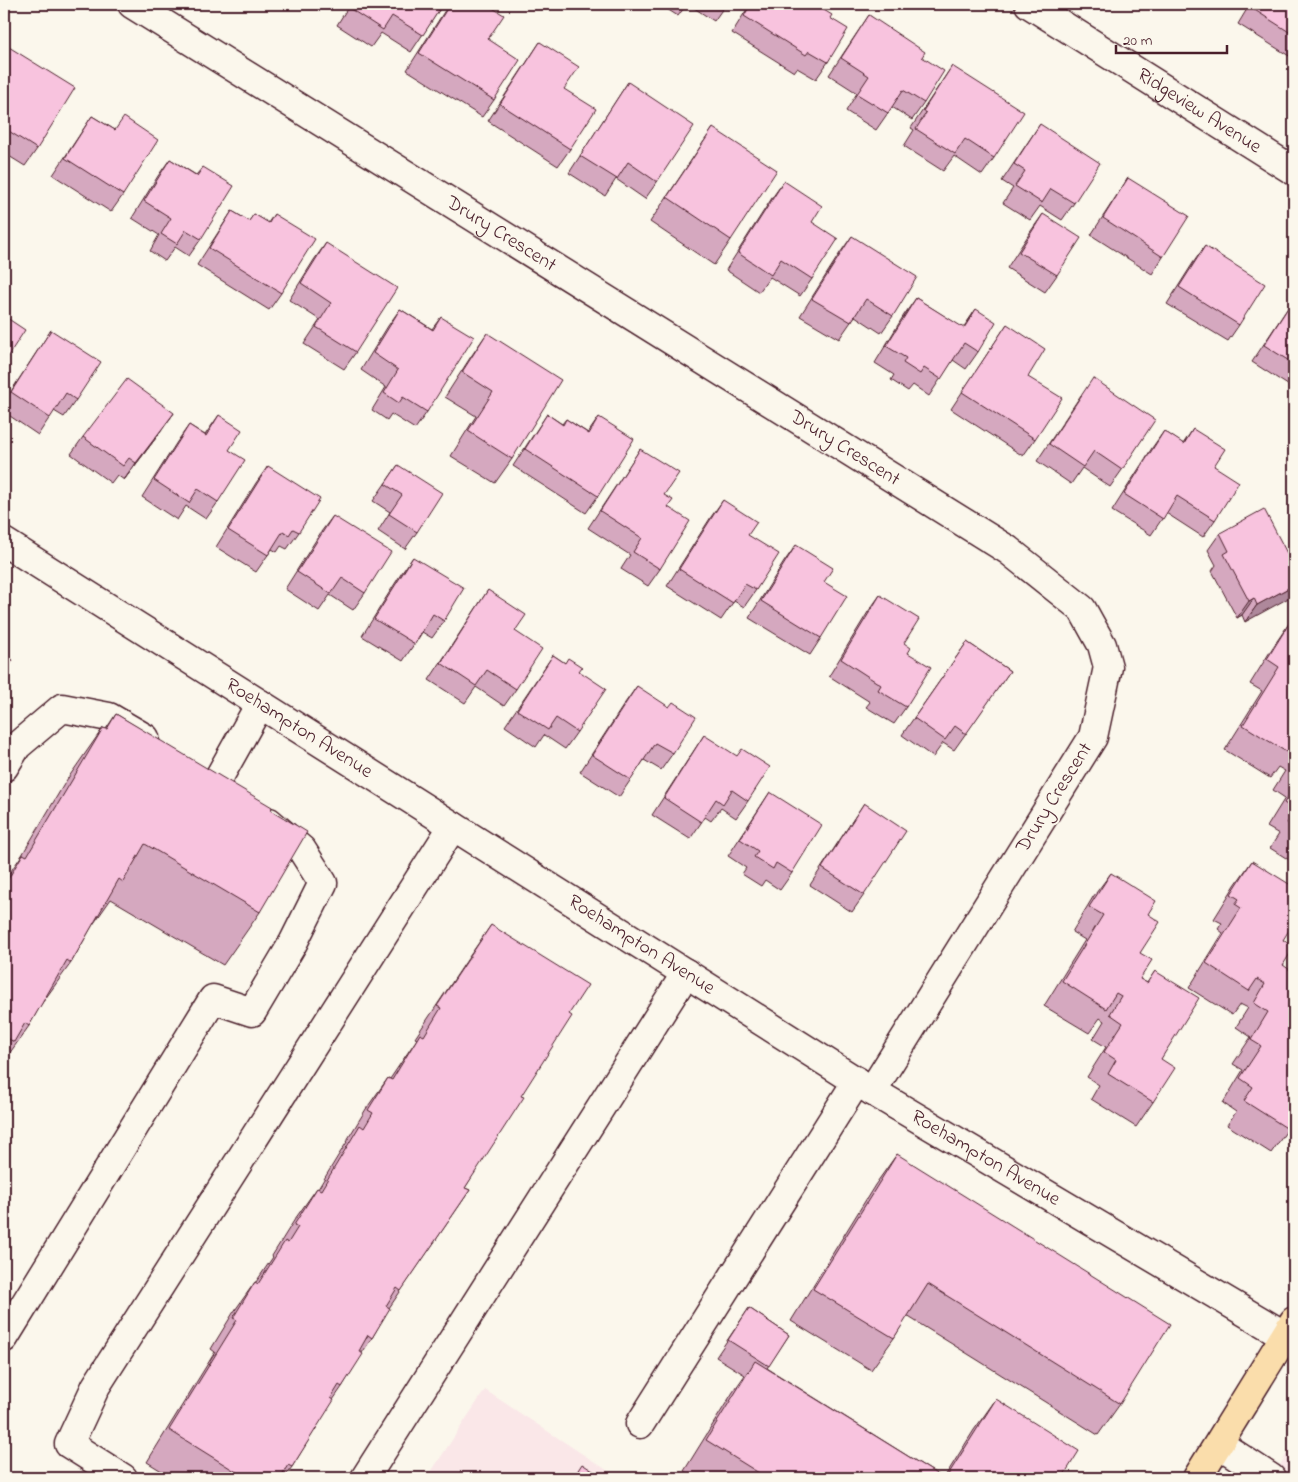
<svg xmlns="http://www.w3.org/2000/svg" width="1298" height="1482" viewBox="0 0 1298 1482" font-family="'Indie Flower',sans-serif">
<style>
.built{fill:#fae7e8}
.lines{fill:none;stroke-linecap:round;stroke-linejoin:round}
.minor-casing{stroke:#4a1f2b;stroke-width:31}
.major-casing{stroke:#4a1f2b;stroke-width:31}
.minor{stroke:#fbf7ec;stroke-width:28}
.major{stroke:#faddab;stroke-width:28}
.wall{fill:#d5a8bf;stroke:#4a1f2b}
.shaded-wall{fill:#ae889b;stroke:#4a1f2b}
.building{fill:#f8c3de;stroke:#4a1f2b}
.labels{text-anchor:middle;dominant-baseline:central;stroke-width:4;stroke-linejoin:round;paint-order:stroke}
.street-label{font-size:20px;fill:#4a1f2b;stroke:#fbf7ec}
</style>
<rect width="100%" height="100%" fill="#fbf7ec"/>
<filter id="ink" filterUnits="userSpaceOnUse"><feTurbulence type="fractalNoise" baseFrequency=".02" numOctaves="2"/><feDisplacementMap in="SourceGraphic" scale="10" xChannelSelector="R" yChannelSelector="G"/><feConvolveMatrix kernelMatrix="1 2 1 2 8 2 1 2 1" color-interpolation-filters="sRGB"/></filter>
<g filter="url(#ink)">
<g class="built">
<polygon points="485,1390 619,1478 427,1478"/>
<polygon points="1294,1442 1294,1478 1272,1478"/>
</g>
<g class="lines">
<g class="minor-casing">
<g id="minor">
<path id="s1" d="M 132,4 L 1008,550 L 1082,609 L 1102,645 L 1108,667 L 1093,737 L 872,1091"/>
<path id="s2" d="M 1029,4 L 1294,171"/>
<path id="s3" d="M 4,542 L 872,1091 L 1294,1341"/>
<polyline points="4,767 17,746 62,708 109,717 145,738"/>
<polyline points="218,779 260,704"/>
<polyline points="4,1338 213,999 252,1012 293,943 323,883 302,850 269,822"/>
<polyline points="640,1424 857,1081"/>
<polyline points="1219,1444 1271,1478"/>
<polyline points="123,1478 69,1444 96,1386 453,826"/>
<polyline points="365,1478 686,973"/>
</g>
</g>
<g class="major-casing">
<polyline id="major" points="1197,1478 1294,1321"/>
</g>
<use href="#minor" class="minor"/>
<use href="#major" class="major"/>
</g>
<g class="wall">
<polygon points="350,4 443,4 411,52 381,33 371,47 337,25"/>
<polygon points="449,4 486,4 488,39 494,100 482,117 407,70"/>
<polygon points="659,4 687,4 678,16"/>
<polygon points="688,4 726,4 714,21"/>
<polygon points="750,4 814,4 828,62 816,79 797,68 794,72 732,33"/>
<polygon points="1201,4 1210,4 1207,8"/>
<polygon points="1250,4 1294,4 1294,59 1238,24"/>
<polygon points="869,15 922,57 924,103 912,120 892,107 876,130 846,111 857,93 829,75"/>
<polygon points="540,42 564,89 570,149 558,166 488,121"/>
<polygon points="4,45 37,149 25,166 4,153"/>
<polygon points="952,66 994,158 982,175 954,156 943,171 904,146 914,130 911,128"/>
<polygon points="628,82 657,182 645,199 616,179 605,196 569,173"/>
<polygon points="92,116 115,130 123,195 111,212 53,175"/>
<polygon points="1040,124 1074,203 1062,220 1040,206 1030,220 1003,203 1013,188 1002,181"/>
<polygon points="713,128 731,240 714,265 650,222 696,153"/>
<polygon points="170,159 196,175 203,167 201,239 189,256 175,247 165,261 150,251 159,235 132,218 158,176"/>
<polygon points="1128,178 1163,257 1152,274 1091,235 1117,195"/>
<polygon points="784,181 812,222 812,279 800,296 770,277 759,292 726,270 772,198"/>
<polygon points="232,211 249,221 254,214 268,223 274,214 281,293 269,310 197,265 221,228"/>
<polygon points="1043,214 1057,275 1045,292 1007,268 1031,231"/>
<polygon points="852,236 893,316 881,333 855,316 839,339 800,316 840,253"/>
<polygon points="326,243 356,352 344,369 304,344 320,320 289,300 314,260"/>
<polygon points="1205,246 1239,325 1228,341 1167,304 1193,263"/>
<polygon points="916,298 963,328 976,309 978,352 966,369 953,360 929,396 913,385 908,391 891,380 894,375 875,363 904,315"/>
<polygon points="1293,300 1294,301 1294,389 1252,362"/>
<polygon points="400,309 432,329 441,317 427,412 415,429 391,414 387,420 372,410 386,387 361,370 388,326"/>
<polygon points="1007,324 1028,377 1035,439 1023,456 951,409"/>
<polygon points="51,330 76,400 64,417 54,411 38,435 4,412 4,402"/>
<polygon points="487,333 512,459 495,483 451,456 476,416 445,397 470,358"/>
<polygon points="1081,395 1122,470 1110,487 1082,468 1071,484 1037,461"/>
<polygon points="547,414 562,424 566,419 588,433 599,417 598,496 586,513 513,466"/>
<polygon points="219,415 229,450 218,502 206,519 186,506 177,520 142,497 177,442 189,425 205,435"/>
<polygon points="1193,429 1214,466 1215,520 1203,537 1166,513 1151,535 1112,511 1152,448 1164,431 1183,444"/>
<polygon points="162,430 124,480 117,475 111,483 71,454 83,437"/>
<polygon points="640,449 664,495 668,507 660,569 648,586 621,569 630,555 588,528 629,466"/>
<polygon points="398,465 417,532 405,549 378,531 390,512 373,501"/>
<polygon points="268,466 299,532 287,549 281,546 277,552 272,549 256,572 216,547 256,483"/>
<polygon points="723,500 748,535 756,590 744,607 734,601 721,620 667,586 711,517"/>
<polygon points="333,516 365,593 353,610 330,595 319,611 285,589 321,532"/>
<polygon points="1220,533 1290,559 1245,622 1242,615 1237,618 1212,571 1216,565 1208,550"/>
<polygon points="796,545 824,582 821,638 810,655 749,618 784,562"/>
<polygon points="413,557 444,621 432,638 422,632 403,661 362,636 401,574"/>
<polygon points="488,590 515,631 516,689 504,706 476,687 465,703 429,680"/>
<polygon points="880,595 908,653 906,707 894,724 866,707 870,702 829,676 868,612"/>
<polygon points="1290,622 1294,625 1294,863 1270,848 1279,834 1267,827 1285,798 1273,790 1285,771 1278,767 1270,778 1225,750 1262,691 1250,684 1273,647"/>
<polygon points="967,642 1010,671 954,750 943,743 933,757 902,735"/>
<polygon points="553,655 565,663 579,671 577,732 565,749 544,735 536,747 505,726"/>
<polygon points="637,686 673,753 661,770 644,760 619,797 580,772 625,703"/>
<polygon points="116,714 271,810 260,912 223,965 111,899 92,926 71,963 40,1006 29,1026 4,1061 4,881 22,855 66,781 103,728 106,729"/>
<polygon points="704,735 748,801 736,818 721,808 711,821 705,817 690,839 652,815"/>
<polygon points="770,792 792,873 780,890 765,880 761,886 742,874 746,868 728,856"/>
<polygon points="864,803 864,895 852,912 810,885"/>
<polygon points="1252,861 1291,900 1283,940 1288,1129 1271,1153 1227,1125 1236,1112 1223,1103 1243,1070 1233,1064 1251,1037 1236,1027 1248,1008 1240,1004 1232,1015 1189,988 1223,933 1218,929 1222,923 1214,919 1235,885"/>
<polygon points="1111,873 1148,914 1140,953 1140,979 1147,983 1155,971 1161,1059 1153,1102 1136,1127 1091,1099 1099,1085 1087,1077 1106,1047 1093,1039 1104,1021 1100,1018 1089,1033 1044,1006 1085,940 1072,932 1093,897"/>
<polygon points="491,925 569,1014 465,1188 470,1190 389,1308 372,1338 362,1353 342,1387 333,1400 292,1467 284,1478 173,1478 147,1462 215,1352 211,1349 233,1313 255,1282 256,1282 273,1257 272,1256 295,1219 317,1188 318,1189 338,1156 347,1142 346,1142 366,1109 388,1078 390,1079 417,1039 415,1038 469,957"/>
<polygon points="897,1154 1120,1404 1098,1435 907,1316 894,1338 871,1370 791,1321 875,1185"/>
<polygon points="749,1308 789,1335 767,1368 943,1478 695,1478 684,1471 733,1392 745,1375 716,1357"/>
<polygon points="996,1399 1062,1478 944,1478 974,1430"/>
</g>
<g class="shaded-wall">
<polygon points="174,413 162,430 124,480 136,463"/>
<polygon points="1294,585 1294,595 1245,622 1257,605"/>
<polygon points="1254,598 1242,615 1237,618 1249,601"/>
</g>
<g class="building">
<polygon points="352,4 443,4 423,35 392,16 383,30 349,8"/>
<polygon points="450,4 486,4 504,15 488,39 520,60 494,100 419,53"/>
<polygon points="751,4 814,4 832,15 830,18 848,29 828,62 809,51 806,55 744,16"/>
<polygon points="1252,4 1294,4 1294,35 1250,7"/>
<polygon points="869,15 925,52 922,57 944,71 924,103 903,90 888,113 857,94 869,76 841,58"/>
<polygon points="540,42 579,67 564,89 596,109 570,149 500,104"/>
<polygon points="4,44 75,88 37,149 4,128"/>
<polygon points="952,66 1024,112 994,158 965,139 955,154 916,129 926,113 923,111"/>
<polygon points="628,82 694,126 657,182 628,162 617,179 580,156"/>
<polygon points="92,116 115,130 124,117 158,140 123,195 65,158"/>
<polygon points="1040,124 1100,163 1074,203 1051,189 1042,203 1015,186 1025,171 1014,164"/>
<polygon points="713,128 777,170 731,240 667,197"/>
<polygon points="170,159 197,176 203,167 234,186 201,239 186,230 177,244 161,234 171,218 144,201"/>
<polygon points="1128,178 1189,216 1163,257 1103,218"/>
<polygon points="784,181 822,206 812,222 838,239 812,279 781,259 771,275 738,253"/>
<polygon points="232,211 249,221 254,214 269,223 274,214 315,239 281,293 209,248"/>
<polygon points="1043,214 1081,238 1057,275 1019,252"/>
<polygon points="852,236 917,277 893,316 866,299 851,322 812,299"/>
<polygon points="326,243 397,288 356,352 316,327 331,303 301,283"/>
<polygon points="1205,246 1265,284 1239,325 1179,287"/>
<polygon points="916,298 964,328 976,309 996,322 978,352 964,343 941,379 924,368 920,374 903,363 906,358 886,346"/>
<polygon points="1293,300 1294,301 1294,364 1264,345"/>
<polygon points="400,309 433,330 441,317 474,337 427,412 403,397 399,403 384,393 398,370 373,353"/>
<polygon points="4,316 25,330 4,362"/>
<polygon points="1007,324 1045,349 1028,377 1062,398 1035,439 962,392"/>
<polygon points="51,330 101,362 76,400 66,393 50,418 11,392"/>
<polygon points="487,333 561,380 512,459 468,431 493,392 462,372"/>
<polygon points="1093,378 1155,420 1122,470 1094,451 1083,467 1049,444"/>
<polygon points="127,379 174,413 136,463 129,458 123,466 83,437"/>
<polygon points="547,414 563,425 566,419 589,434 599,417 634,439 598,496 525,449"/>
<polygon points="219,415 242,430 229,450 245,460 218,502 198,489 189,503 154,480 189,425 206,436"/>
<polygon points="1193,429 1225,449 1214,466 1239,482 1215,520 1177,496 1163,519 1124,494 1164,431 1184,444"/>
<polygon points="640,449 679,473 664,495 673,500 668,507 690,521 660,569 633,552 642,538 600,511"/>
<polygon points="398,465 442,493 417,532 389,514 402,495 385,484"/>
<polygon points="268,466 320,499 299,532 293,529 289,535 283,531 268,555 228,530"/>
<polygon points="723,500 757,522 748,535 779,554 756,590 745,584 733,603 679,569"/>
<polygon points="1264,509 1290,559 1294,557 1294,585 1257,605 1254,598 1249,601 1224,554 1229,551 1220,533"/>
<polygon points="333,516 391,552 365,593 342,578 331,594 297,572"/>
<polygon points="796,545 833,568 824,582 847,596 821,638 761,601"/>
<polygon points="413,557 464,588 444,621 433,614 415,644 374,619"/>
<polygon points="488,590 526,615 515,631 542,649 516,689 487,670 476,686 441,663"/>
<polygon points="880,595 919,619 904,643 911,648 908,653 931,667 906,707 878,690 881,685 841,659"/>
<polygon points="1290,622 1294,625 1294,743 1288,753 1243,725 1279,667 1267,659"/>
<polygon points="967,642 1010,671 966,734 955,726 945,740 914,718"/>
<polygon points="4,654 13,660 4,674"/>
<polygon points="553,655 565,663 568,658 582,667 579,671 606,689 577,732 556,718 548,730 517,710"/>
<polygon points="637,686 669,707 673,702 696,717 673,753 655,743 631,780 592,755"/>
<polygon points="116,714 272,807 271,810 307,832 260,912 145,844 123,882 119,879 71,963 67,960 29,1026 25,1023 14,1042 4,1036 4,894 5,891 4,890 4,886 23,854 27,856 103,728 107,729"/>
<polygon points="704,735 737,756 742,749 770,767 748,801 732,790 723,804 716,799 701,822 664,798"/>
<polygon points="1294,759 1294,768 1290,765"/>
<polygon points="1294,787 1294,809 1284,803"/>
<polygon points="770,792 822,825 792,873 776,863 773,869 754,857 758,851 740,839"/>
<polygon points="864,803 906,831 864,895 822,868"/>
<polygon points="1294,813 1294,828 1287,823"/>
<polygon points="1252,861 1294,887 1294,894 1291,900 1294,902 1294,922 1283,940 1294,947 1283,965 1290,970 1294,963 1294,1119 1288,1129 1244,1101 1253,1087 1240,1078 1261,1046 1251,1040 1268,1012 1254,1003 1265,984 1257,979 1249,991 1206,963 1241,908 1235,904 1239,899 1231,894"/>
<polygon points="1111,873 1156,901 1148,914 1160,922 1140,953 1152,960 1140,979 1147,983 1155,971 1199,998 1161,1059 1175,1068 1153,1102 1108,1074 1116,1060 1104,1052 1123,1023 1110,1014 1121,996 1116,993 1106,1009 1062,981 1103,915 1089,907"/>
<polygon points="491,925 588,985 569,1014 572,1016 521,1096 524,1097 465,1188 470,1190 401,1291 397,1288 386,1306 390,1308 372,1338 368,1335 359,1351 363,1354 342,1387 339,1385 331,1398 334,1400 292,1467 288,1465 280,1478 246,1478 169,1430 237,1320 233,1318 255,1282 258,1284 285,1241 288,1243 298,1227 294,1225 317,1188 321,1190 360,1125 364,1128 373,1113 368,1110 388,1078 392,1080 420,1034 424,1036 441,1008 437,1006"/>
<polygon points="897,1154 1170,1324 1120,1404 928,1284 894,1338 813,1289"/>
<polygon points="749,1308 789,1335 769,1366 728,1340"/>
<polygon points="755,1361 943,1478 767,1478 706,1440"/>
<polygon points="996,1399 1079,1451 1062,1478 946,1478"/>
<polygon points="582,1464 604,1478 573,1478"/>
</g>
</g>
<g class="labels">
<g class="street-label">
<text stroke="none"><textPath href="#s2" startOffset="201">Ridgeview Avenue</textPath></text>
<text stroke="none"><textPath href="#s1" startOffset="435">Drury Crescent</textPath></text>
<text stroke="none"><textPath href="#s1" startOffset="840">Drury Crescent</textPath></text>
<text stroke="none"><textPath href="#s3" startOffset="349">Roehampton Avenue</textPath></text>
<text transform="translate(1055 798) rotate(-58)">Drury Crescent</text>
<text stroke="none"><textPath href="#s3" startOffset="754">Roehampton Avenue</textPath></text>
<text stroke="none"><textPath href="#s3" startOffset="1159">Roehampton Avenue</textPath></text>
</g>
</g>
<rect width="1298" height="1482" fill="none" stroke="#fbf7ec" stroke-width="20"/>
<rect x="10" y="10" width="1278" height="1462" fill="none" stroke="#4a1f2b" stroke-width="2" filter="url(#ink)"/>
<path d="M1116 45v8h111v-8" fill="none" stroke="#4a1f2b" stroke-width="2.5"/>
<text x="1123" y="45" font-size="15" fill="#4a1f2b" stroke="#fbf7ec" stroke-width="4" paint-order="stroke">20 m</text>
</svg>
